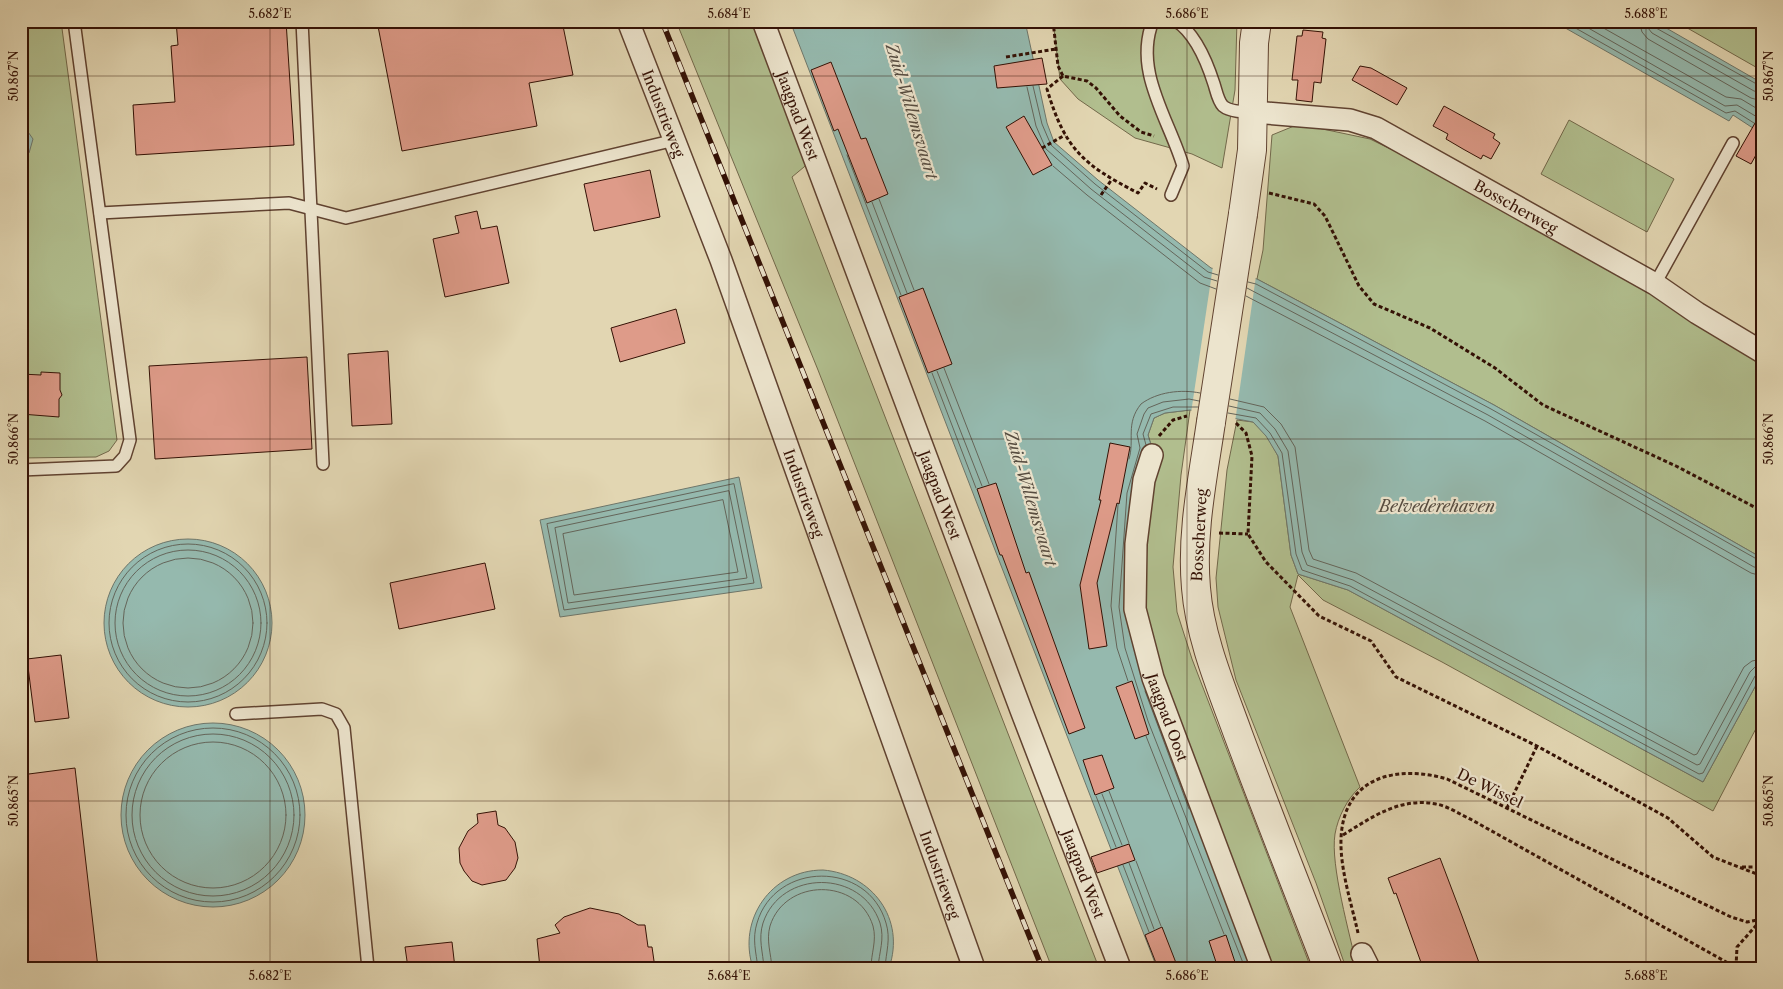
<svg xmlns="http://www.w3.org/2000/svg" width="1783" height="989" viewBox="0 0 1783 989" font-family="'Libre Caslon Text',serif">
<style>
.green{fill:#b1be8e;stroke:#72684a}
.water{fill:#95b9ae;stroke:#6e766a}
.pier{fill:#e2d6b2}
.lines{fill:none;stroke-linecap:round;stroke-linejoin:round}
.shore{stroke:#64655a;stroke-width:1}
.building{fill:#de9b89;stroke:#341105}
.service-casing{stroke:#604230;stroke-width:14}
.minor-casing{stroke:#604230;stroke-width:24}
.tertiary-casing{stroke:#604230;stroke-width:30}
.path{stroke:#341105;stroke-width:3;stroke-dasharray:4 2.5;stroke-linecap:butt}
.service{stroke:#ece4cd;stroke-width:11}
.minor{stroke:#ece4cd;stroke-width:21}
.tertiary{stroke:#ece4cd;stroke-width:28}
.rail-casing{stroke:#341105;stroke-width:5.5}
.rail{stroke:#ece4cd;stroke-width:4;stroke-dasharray:11;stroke-linecap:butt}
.tertiary-bridge-casing{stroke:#604230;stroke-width:30;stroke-linecap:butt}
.tertiary-bridge{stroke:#ece4cd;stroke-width:28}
.ticks{fill:none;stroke:#341105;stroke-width:1;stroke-opacity:0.45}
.labels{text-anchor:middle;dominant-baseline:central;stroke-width:4.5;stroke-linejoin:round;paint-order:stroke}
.street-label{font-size:15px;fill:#341105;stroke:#ece4cd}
.water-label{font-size:16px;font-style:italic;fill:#564c40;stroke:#ece4cd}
.neatline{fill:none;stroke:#341105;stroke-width:2}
.ticks-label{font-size:12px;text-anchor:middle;fill:#341105}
</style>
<rect width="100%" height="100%" fill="#e2d6b2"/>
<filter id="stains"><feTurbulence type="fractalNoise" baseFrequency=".004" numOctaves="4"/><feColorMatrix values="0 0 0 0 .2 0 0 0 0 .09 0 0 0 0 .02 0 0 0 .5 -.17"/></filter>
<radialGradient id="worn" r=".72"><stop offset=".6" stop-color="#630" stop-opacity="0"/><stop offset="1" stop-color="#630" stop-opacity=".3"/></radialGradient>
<g class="green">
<polygon points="21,21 61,21 117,440 109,451 96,457 21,458 21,155 29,152 26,129 21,128"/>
<polygon points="676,21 754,21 810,162 792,177 1099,968 1052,968 818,370"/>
<polygon points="1053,21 1237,21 1235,90 1222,168 1192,154 1135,138 1078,99 1060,79"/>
<polygon points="1675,21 1762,21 1761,70"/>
<polygon points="1569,120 1674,179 1647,232 1541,174"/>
<polygon points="1299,124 1370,139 1417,162 1762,353 1762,558 1494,405 1257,279 1263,250 1272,135"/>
<polygon points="1190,410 1181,475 1173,567 1177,612 1192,659 1311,968 1268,968 1130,606 1152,448 1148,435 1154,418 1165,413"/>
<path d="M 1237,420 L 1253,422 L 1267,436 L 1278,456 L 1291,555 L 1298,574 L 1348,590 L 1703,782 L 1762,674 L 1762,717 L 1713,811 L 1442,662 L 1323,600 L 1298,575 L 1290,607 L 1360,787 C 1347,799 1338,817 1335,834 C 1330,865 1350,934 1357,968 L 1346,968 L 1316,883 L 1236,680 L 1218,607 L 1216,578 L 1227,470 Z"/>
</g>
<g class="water">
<polygon points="790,21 1025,21 1047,123 1054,142 1098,180 1211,268 1257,279 1494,405 1762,558 1762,674 1703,782 1348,590 1298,574 1291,555 1278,456 1266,436 1253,422 1190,410 1165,413 1154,418 1148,435 1152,448 1130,606 1257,968 1157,968"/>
<polygon points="1553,21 1654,21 1762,83 1762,134 1733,115 1729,121"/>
<polygon points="21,128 26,129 33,139 29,153 21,155"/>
<polygon points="739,477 762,588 560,617 540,520"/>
<circle cx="188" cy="623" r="84"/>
<circle cx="213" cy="815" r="92"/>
<path d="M 823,870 C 872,874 906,919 889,968 L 753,968 C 737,920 771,870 823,870 Z"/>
</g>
<polygon class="pier" points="1213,266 1256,276 1235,422 1191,413"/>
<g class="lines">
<g class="shore">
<polyline points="1563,21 1726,113 1735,111 1754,123"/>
<polyline points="1576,21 1725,106 1737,105 1757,117"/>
<polyline points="1591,21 1726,97 1741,99 1761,111"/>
<polyline points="1639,21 1642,32 1648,39 1751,98 1762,101"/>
<polyline points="1647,21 1648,28 1652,33 1754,91 1762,93"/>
<polyline points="1653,21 1656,28 1762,87"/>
<polyline points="1033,86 1042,124 1051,145 1095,184 1208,272 1218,275"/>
<polyline points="1027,87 1036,126 1046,149 1091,189 1204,277 1217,281"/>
<polyline points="847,155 901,295"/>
<polyline points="1053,166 1087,195 1200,283 1216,289"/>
<polyline points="879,199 914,290"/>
<polyline points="872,202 907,293"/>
<polyline points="1248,282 1256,284 1491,409 1762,562"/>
<polyline points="1247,288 1488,415 1754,567 1762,568"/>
<polyline points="1246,296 1485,421 1751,573 1762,576"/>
<polyline points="944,368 989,484"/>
<polyline points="937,371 982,486"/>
<polyline points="932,373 976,488"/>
<polyline points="1230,399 1264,407 1281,424 1295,447 1309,550 1313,559 1356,573 1694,755 1697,754 1744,667 1752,661 1762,659"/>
<polyline points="1199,401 1189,399 1163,402 1148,408 1144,414 1137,434 1140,448 1127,493 1119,607 1125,648 1148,721 1245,968"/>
<polyline points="1229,406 1260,413 1275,429 1288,451 1302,552 1307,565 1353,580 1697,765 1700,764 1750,672 1755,667 1762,666"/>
<polyline points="1228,413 1256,418 1270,433 1282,453 1296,554 1302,570 1350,586 1699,774 1703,773 1755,676 1762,673"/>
<polyline points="1146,445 1143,434 1151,414 1173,407 1198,407"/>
<path d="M 1129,459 C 1135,440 1125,424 1141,404 C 1157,392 1181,389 1200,393"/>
<polygon points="734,484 754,583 564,610 547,524"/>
<polygon points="729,491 747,578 568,603 555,528"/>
<polygon points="723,500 738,572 574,595 563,534"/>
<polyline points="1118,505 1111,606 1117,648 1128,681"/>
<circle cx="188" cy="623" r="79"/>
<circle cx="188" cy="623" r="73"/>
<circle cx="188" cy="623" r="65"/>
<polyline points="1145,691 1189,809"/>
<circle cx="213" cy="815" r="87"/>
<circle cx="213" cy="815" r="81"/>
<polyline points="1146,736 1224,934"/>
<circle cx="213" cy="815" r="73"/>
<polyline points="1109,791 1129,843"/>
<polyline points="1102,794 1122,845"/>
<polyline points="1096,796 1116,847"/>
<polyline points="1136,861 1161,926"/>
<polyline points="1129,863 1154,929"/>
<polyline points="1123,865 1149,932"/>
<path d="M 758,968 C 756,952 752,939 757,923 C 775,861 868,860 886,923 C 891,939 886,952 885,968"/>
<path d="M 764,968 C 763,952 758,939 763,923 C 781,869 862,869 880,923 C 885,939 879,952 878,968"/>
<path d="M 772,968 C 771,953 766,941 770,926 C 785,878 858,877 873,926 C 877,941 871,953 871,968"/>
</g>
</g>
<g class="building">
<polygon points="176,21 286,21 294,145 136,155 133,105 175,102 171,46 178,45"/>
<polygon points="377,21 562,21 573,75 529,83 537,126 402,151"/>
<polygon points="1303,30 1323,32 1322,38 1326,39 1321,83 1314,82 1312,102 1296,100 1298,80 1292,80 1297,36 1302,36"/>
<polygon points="1042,58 1047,84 997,88 994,66"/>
<polygon points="831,62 861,139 866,138 888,194 867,203 838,129 834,131 811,70"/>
<polygon points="1360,66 1371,68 1407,88 1397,105 1352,80"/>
<polygon points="1444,106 1495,134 1493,138 1500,143 1491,159 1483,155 1481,159 1463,149 1446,139 1448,134 1433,126"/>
<polygon points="1762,111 1762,144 1751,164 1736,156"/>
<polygon points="1024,116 1052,165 1033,175 1006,127"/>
<polygon points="650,170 660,217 594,231 584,184"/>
<polygon points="477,211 481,229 497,226 509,283 445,297 433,239 459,233 455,216"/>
<polygon points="923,288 952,364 928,373 899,297"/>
<polygon points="676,309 685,343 620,362 611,328"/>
<polygon points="388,351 392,424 352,426 348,354"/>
<polygon points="307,357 312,449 155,459 149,366"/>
<polygon points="41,372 60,373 60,390 62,395 59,399 59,417 21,414 21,374 41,375"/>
<polygon points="1110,443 1130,447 1119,504 1117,503 1097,583 1107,646 1089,649 1080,585 1101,500 1099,500"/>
<polygon points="996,483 1026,573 1029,572 1085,728 1069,734 1002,555 1000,555 977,489"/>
<polygon points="485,563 495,609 399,629 390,583"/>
<polygon points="61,655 69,718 35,722 27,659"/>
<polygon points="1132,681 1149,734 1135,739 1116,687"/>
<polygon points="1102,755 1114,788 1095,795 1083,760"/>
<polygon points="75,768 98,968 21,968 21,775"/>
<polygon points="496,811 498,825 505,828 515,842 518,858 515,868 506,880 482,885 472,881 464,871 460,863 459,848 468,831 478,823 477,814"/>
<polygon points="1129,844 1135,860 1097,873 1091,857"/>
<polygon points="1440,858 1462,916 1481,968 1423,968 1396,893 1394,894 1388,878"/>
<polygon points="590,908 619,914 638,925 645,925 648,947 652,947 655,968 540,968 537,939 560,933 555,925 564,917"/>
<polygon points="1162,927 1178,968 1158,968 1145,935"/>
<polygon points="1226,935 1237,968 1218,968 1209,941"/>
<polygon points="452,942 455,968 408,968 405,947"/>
</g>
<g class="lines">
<g class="service-casing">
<g id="service">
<polyline points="302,21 323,464"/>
<path d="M 1153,21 C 1133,71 1169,119 1183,166 L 1171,195"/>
<path d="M 1176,21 C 1196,34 1207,62 1214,84 C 1216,90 1218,101 1223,106 C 1230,112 1244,112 1253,112"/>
<polyline points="100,213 289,203 346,218 675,140"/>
<polyline points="1655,284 1733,143"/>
<polyline points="21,470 116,466 125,456 130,440 74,21"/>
<polyline points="236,714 322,709 336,714 344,728 368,968"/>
</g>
</g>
<g class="minor-casing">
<g id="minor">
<path id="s1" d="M 628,21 L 721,260 L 974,968"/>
<path id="s2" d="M 763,21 L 1021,710 L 1120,968"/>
<path id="s3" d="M 1253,112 L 1350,120 L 1376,128 L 1655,284 L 1697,313 L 1762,352"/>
<path id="s4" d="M 1152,455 L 1144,480 L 1136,544 L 1135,609 L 1153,678 L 1262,968"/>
<polyline points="1362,954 1369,968"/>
</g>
</g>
<g class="tertiary-casing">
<g id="tertiary">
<polyline points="1243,214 1252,150 1254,43 1257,21"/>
<path d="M 1211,422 C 1203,477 1191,533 1196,588 C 1200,638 1221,687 1238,734 C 1267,812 1298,890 1328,968"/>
</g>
</g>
<g class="path">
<polyline points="1053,21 1058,66 1063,76 1087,81 1096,88 1120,116 1141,132 1154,136"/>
<polyline points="1006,57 1056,49"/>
<path d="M 1063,76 L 1047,89 C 1065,150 1084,165 1138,193 L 1145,183 L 1157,189"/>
<polyline points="1042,148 1065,135"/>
<polyline points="1269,193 1314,204 1325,216 1359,286 1374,304 1430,328 1495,368 1543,405 1676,466 1762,511"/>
<polyline points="1101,195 1112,179"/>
<polyline points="1236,423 1246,433 1252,456 1248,534 1266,562 1319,616 1371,641 1396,677 1537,746 1668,818 1713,857 1762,876"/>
<polyline points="1159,436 1173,420 1187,416"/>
<polyline points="1219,533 1248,534"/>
<polyline points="1507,808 1537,746"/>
<path d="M 1343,835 C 1372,817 1400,797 1436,804 C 1448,806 1461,815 1472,820 L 1737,968"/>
<polyline points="1742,867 1762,867"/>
<path d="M 1358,933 C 1351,901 1337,861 1342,828 C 1350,773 1403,766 1447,779 L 1731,917 L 1747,922 L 1762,919"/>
<polyline points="1736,967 1737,947 1760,921"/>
</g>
<use href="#service" class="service"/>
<use href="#minor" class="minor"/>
<use href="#tertiary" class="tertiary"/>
<g class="rail-casing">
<polyline id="rail" points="662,21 1042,968"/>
</g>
<use href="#rail" class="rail"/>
<g class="tertiary-bridge-casing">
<polyline id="tertiary-bridge" points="1211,422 1243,214"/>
</g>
<use href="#tertiary-bridge" class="tertiary-bridge"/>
</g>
<path class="ticks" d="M 270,21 L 270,968M 729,21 L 729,968M 1187,21 L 1187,968M 1646,21 L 1646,968M 21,76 L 1762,76M 21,439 L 1762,439M 21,801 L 1762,801"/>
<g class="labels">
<g class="street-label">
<text stroke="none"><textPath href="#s1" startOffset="99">Industrieweg</textPath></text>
<text stroke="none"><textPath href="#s2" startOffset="101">Jaagpad West</textPath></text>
<text stroke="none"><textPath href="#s3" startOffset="285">Bosscherweg</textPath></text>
<text stroke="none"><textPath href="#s1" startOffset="504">Industrieweg</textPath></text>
<text stroke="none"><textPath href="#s2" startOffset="506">Jaagpad West</textPath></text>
<text transform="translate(1199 535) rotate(-87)">Bosscherweg</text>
<text stroke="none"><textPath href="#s4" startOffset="269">Jaagpad Oost</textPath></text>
<text transform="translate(1490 788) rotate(26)">De Wissel</text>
<text stroke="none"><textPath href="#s2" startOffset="911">Jaagpad West</textPath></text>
<text stroke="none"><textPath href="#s1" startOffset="909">Industrieweg</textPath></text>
</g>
<g class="water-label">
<text transform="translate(912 111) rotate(73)">Zuid-Willemsvaart</text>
<text transform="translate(1031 498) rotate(73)">Zuid-Willemsvaart</text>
<text x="1437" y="506">Belvedèrehaven</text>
</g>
</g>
<rect width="1783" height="989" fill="none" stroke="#e2d6b2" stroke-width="55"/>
<rect x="28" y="28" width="1728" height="934" class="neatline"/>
<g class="ticks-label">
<text x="270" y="18">5.682°E</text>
<text x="729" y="18">5.684°E</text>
<text x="1187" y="18">5.686°E</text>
<text x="1646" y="18">5.688°E</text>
<text transform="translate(14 76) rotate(-90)" y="4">50.867°N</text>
<text transform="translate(1769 76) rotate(-90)" y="4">50.867°N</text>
<text transform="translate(14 439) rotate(-90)" y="4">50.866°N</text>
<text transform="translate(1769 439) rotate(-90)" y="4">50.866°N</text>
<text transform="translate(14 801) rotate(-90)" y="4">50.865°N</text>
<text transform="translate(1769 801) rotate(-90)" y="4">50.865°N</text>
<text x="270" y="980">5.682°E</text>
<text x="729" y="980">5.684°E</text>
<text x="1187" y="980">5.686°E</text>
<text x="1646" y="980">5.688°E</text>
</g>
<rect width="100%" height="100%" filter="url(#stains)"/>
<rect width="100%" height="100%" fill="url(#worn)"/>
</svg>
